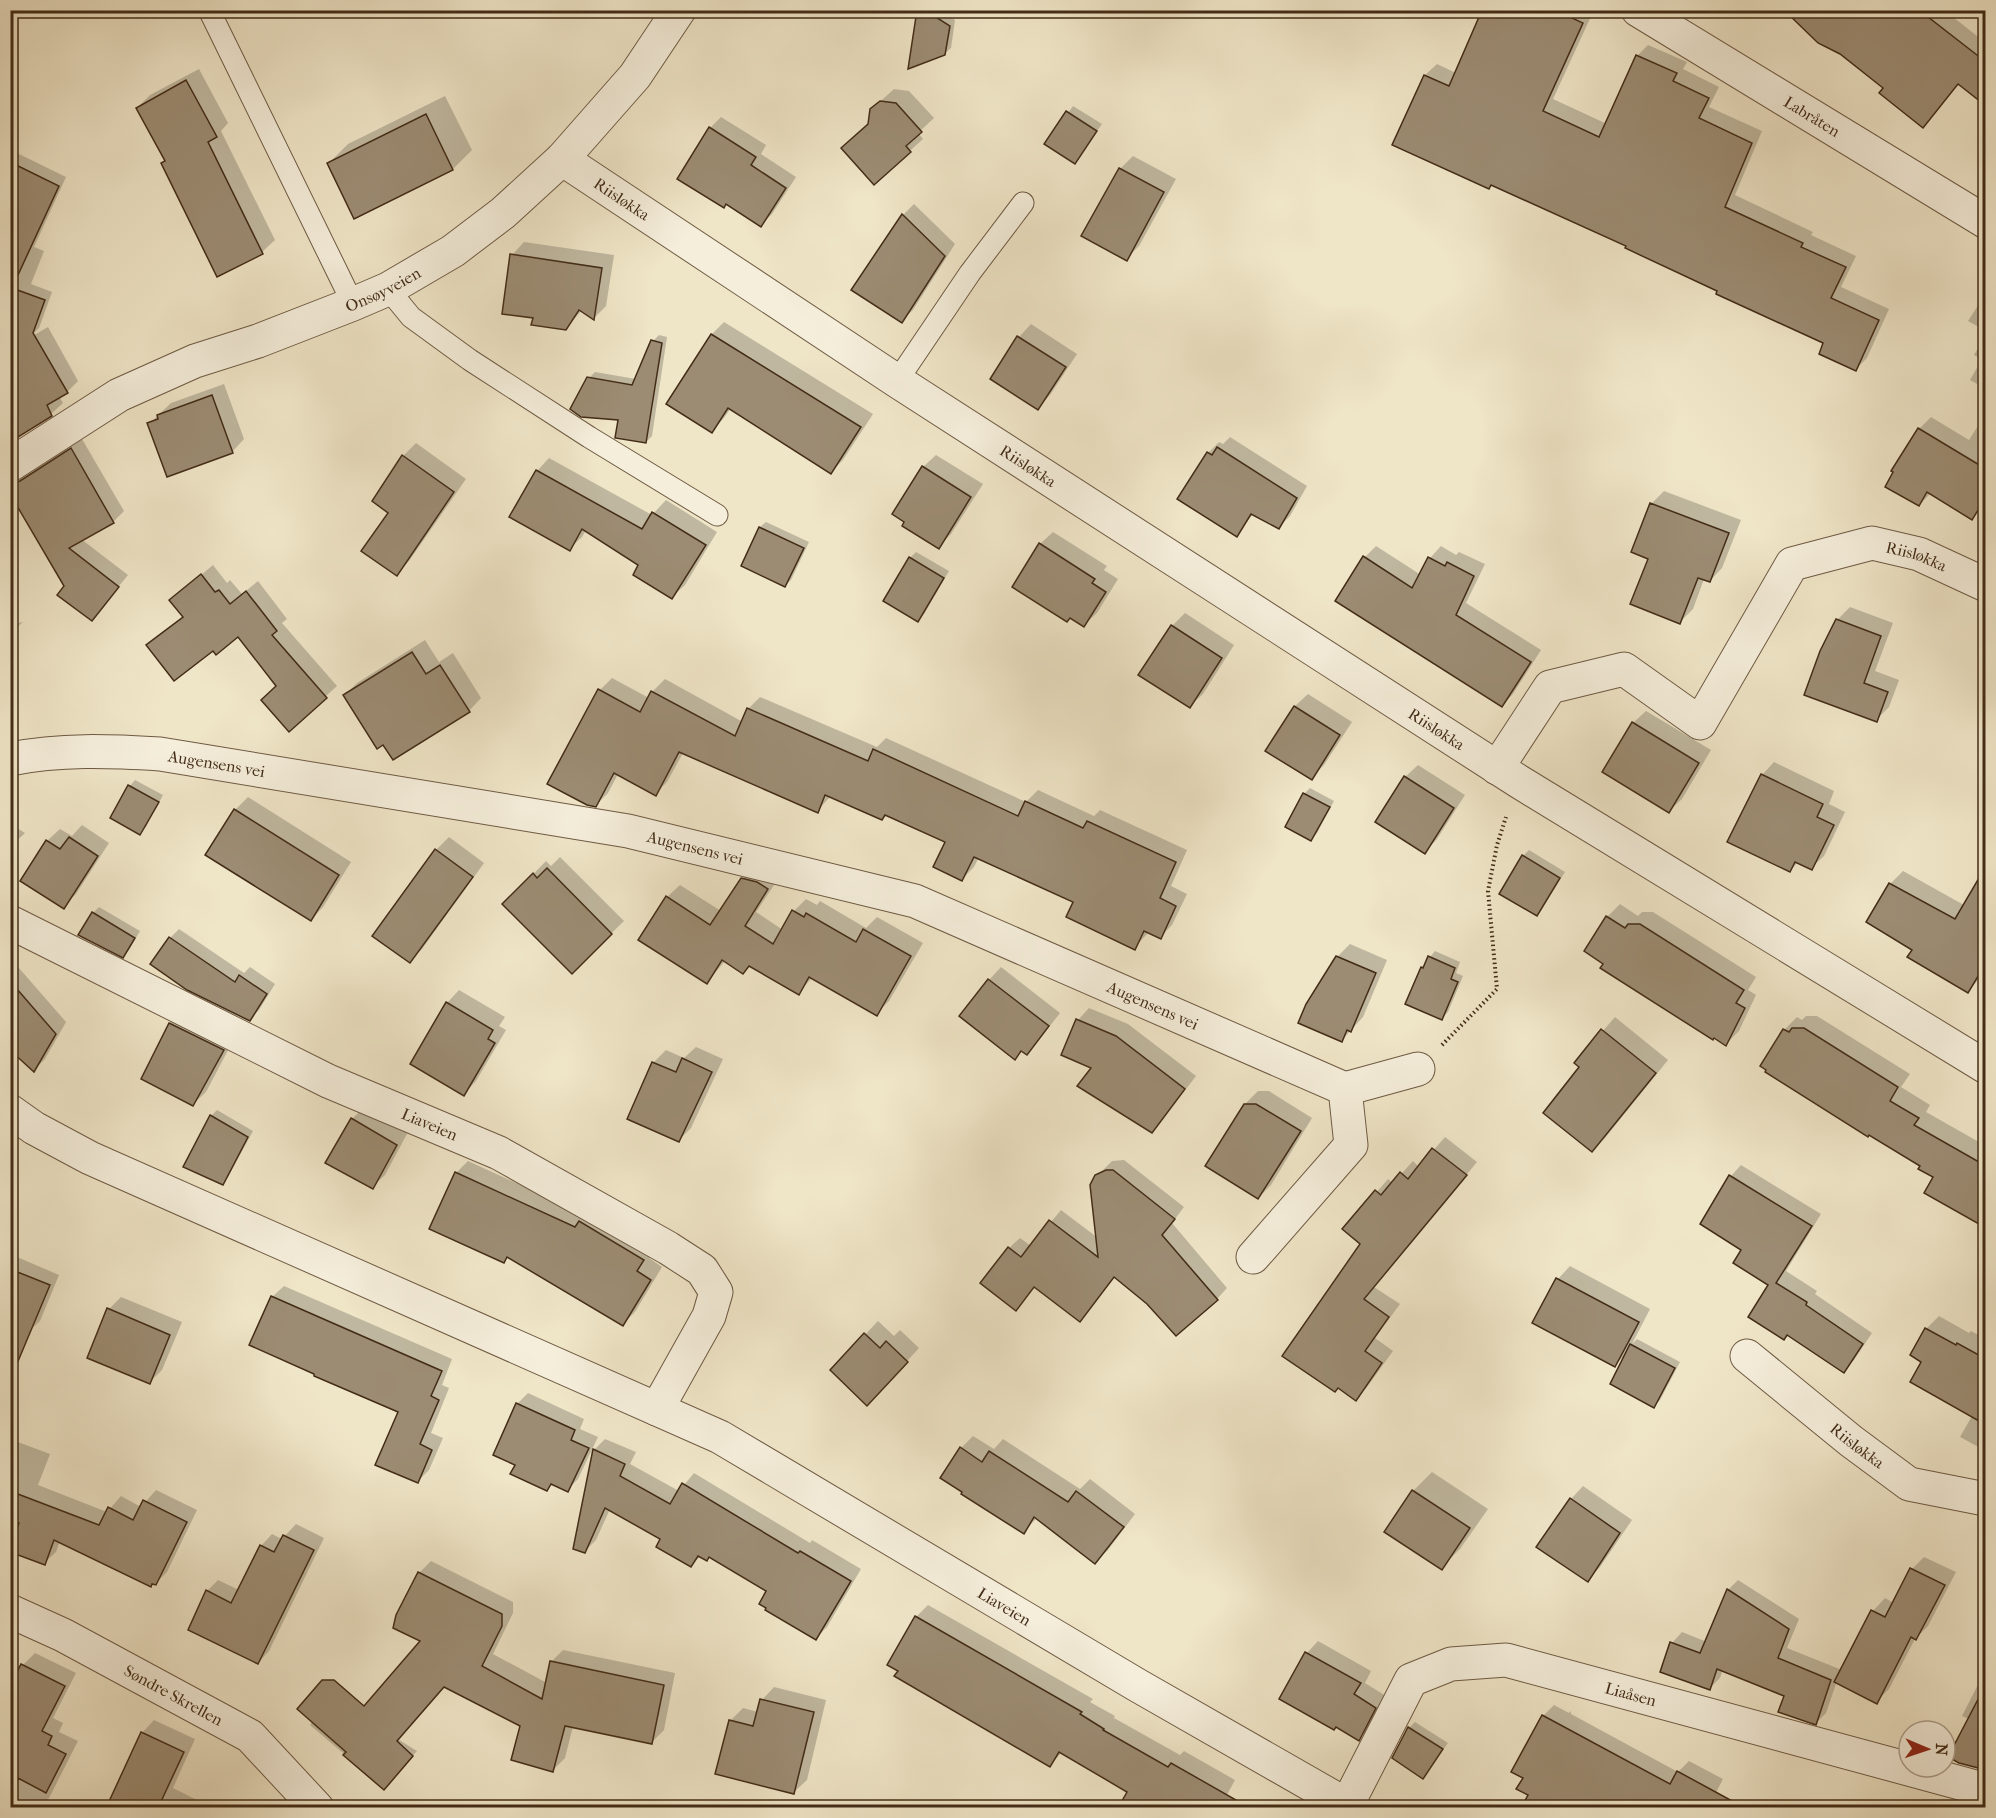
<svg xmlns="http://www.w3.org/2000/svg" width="1996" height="1818" viewBox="0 0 1996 1818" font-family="'IM FELL French Canon',serif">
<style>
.shadow{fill:#0003}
.building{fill:#9c8c73;stroke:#432c17;stroke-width:1.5}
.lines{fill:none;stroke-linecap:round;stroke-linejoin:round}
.service-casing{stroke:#6e5a43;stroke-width:23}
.minor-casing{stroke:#6e5a43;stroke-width:35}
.tertiary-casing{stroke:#6e5a43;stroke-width:35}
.path{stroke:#432c17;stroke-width:4;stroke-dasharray:1.5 3;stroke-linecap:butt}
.service{stroke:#f5eedb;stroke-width:21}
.minor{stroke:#f5eedb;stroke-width:33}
.tertiary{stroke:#f5eedb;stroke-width:33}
.labels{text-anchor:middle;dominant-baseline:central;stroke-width:6;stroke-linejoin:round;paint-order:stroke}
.street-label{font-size:16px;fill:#432c17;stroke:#f5eedb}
</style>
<rect width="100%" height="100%" fill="#efe5c7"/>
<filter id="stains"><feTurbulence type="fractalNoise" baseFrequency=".00333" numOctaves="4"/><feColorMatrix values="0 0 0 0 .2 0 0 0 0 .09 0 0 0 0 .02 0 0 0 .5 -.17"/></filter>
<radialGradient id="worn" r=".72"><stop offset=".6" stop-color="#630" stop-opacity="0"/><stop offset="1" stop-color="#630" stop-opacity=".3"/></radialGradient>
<g class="shadow">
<polygon points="919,10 940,10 955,20 951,48 944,54"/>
<polygon points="1484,10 1590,10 1593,12 1553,99 1607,124 1637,56 1648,45 1687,62 1683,69 1719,87 1709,107 1762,131 1735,195 1813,232 1811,235 1856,256 1841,287 1889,309 1867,358 1856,369 1825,343 1628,245 1493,184 1489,188 1394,144 1425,75 1437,64 1456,73"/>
<polygon points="1792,10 1944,10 1986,43 1986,104 1959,83 1923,126 1885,88"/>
<polygon points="199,69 228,123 221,131 275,240 262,252 218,275 162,163 166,160 137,108 150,95"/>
<polygon points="894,89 909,91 934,118 918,133 923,139 874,183 869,123 872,109"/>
<polygon points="445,96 472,150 453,169 355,217 329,163 348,144"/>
<polygon points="1073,106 1102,124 1075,162 1046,144"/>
<polygon points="721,117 766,145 761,154 796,177 772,214 761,225 727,203 710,128"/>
<polygon points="19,154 66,177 34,247 44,251 31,284 52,292 39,328 31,336 10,329 10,163"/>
<polygon points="1133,156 1176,179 1139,246 1126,259 1083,235 1120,169"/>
<polygon points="914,204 955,244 913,310 901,321 854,290 903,215"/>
<polygon points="524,242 614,255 606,306 594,318 582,310 565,329 535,317 512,255"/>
<polygon points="1986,293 1986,331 1968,321"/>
<polygon points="724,322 873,414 843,460 830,473 731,408 724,418 712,431 668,404 712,334"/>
<polygon points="1031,324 1077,354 1050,395 1038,408 992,378 1019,337"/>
<polygon points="48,327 78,381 67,392 59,396 63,403 51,414 10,441 10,349"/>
<polygon points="659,335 667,337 652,436 646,442 620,418 589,378 595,372 636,379 653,341"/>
<polygon points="1986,335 1986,389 1970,380 1982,359 1974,355"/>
<polygon points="224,384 244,439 232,452 149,424 171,403"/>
<polygon points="1986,413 1986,503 1984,506 1972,518 1931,493 1919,505 1919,429 1931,417 1969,440"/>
<polygon points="1230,437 1307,486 1290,516 1279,527 1254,513 1236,535 1208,453 1219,442 1223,444"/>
<polygon points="82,439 124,511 113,522 81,539 128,575 92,619 66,586 10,491 10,478 32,470"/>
<polygon points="416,443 466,479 409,561 396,574 390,512 374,501 403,456"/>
<polygon points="936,455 983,484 951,534 938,547 923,467"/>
<polygon points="549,458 652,515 666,500 717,532 685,585 672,597 640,564 586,530 582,537 569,549 537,471"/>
<polygon points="1664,491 1741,520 1722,568 1710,581 1704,579 1693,609 1680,622 1650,558 1651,504"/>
<polygon points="766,522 809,542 791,580 785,586 743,565 760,527"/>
<polygon points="1053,532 1107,566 1104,570 1118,579 1097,613 1084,625 1040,544"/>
<polygon points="1376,546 1421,575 1430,558 1441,546 1456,555 1459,552 1485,564 1466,603 1541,650 1513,694 1502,706 1365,557"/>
<polygon points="916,552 949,571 924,614 918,620 910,558"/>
<polygon points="213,565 227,583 230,580 242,594 258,581 287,619 282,623 337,686 289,730 278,685 239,635 213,649 148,645 184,616 171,600"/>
<polygon points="1850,607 1893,623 1875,671 1899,680 1889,707 1876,720 1837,620"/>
<polygon points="10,612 18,623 23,622 10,633"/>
<polygon points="1185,613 1234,645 1203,694 1190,706 1172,626"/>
<polygon points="425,640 439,662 453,653 481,698 469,711 384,743 345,695 357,683"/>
<polygon points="612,678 649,698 653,691 665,679 743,722 748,709 760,697 877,747 886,738 1026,802 1038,790 1094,816 1100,810 1187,850 1171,886 1187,894 1172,925 1160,937 1149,932 1134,948 1075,901 979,857 974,867 962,879 947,841 887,814 882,818 831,796 817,811 683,753 667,782 655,794 618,774 608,793 596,805 600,690"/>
<polygon points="1308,694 1352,722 1324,765 1311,778 1267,750 1295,706"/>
<polygon points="1646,711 1711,750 1682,799 1669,811 1633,723"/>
<polygon points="1774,762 1834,791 1829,804 1845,812 1824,856 1811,868 1798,862 1790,871 1762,775"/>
<polygon points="1418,765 1465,795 1437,839 1425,852 1405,777"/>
<polygon points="135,780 163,795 146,827 140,833 130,786"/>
<polygon points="1310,788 1334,801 1317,833 1311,839 1287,827 1304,794"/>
<polygon points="248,797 351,862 323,907 311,920 235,810"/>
<polygon points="10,824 25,833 10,847"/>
<polygon points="82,825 109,843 76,894 63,907 47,841 60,829 72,836"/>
<polygon points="449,837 484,863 422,949 410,961 436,850"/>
<polygon points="1529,850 1565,872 1542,909 1537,915 1523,856"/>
<polygon points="560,857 624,921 572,972 504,904 546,861 551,866"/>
<polygon points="755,866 780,876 756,912 783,930 794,911 806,899 817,905 820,901 866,928 877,917 923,943 889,1001 876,1014 813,977 798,993 750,965 743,972 725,961 707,982 667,897 680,885 721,911 742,879"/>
<polygon points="1903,871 1964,905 1986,880 1986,969 1980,978 1968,991 1914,949 1890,884"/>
<polygon points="1620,904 1638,916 1642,912 1653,912 1756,977 1748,990 1756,995 1739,1031 1726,1044 1607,917"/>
<polygon points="99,907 140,931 129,950 123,956 93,913"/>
<polygon points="179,929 244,973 250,967 275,984 259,1010 250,1019 170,938"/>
<polygon points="1350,944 1387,960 1363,1017 1342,1040 1337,957"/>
<polygon points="1435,951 1460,962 1456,973 1463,976 1448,1012 1442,1018 1422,967"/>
<polygon points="10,962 17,970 19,968 66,1022 45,1059 34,1070 10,1048"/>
<polygon points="1001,967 1060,1013 1039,1040 1026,1053 1023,1050 1015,1058 989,980"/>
<polygon points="459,990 505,1017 499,1026 506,1030 476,1081 464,1094 447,1003"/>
<polygon points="1089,1008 1128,1024 1196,1076 1163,1119 1151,1131 1094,1068 1078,1020"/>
<polygon points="183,1011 235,1037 206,1092 193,1104 143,1078 170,1023"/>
<polygon points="1806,1016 1817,1016 1910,1074 1901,1087 1930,1105 1926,1112 1986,1146 1986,1227 1784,1030 1797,1017 1802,1020"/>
<polygon points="1615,1017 1668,1060 1605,1138 1592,1150 1582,1067 1576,1062"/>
<polygon points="696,1047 723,1059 691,1128 679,1140 653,1063 666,1050 684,1058"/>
<polygon points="1258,1091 1269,1091 1312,1118 1271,1185 1258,1198 1245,1104"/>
<polygon points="364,1107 408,1132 385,1175 372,1187 352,1119"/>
<polygon points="217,1110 253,1131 228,1177 222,1183 211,1116"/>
<polygon points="1445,1137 1477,1162 1374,1287 1400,1304 1375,1338 1393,1351 1367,1387 1355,1399 1362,1243 1345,1229 1388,1179 1393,1183 1413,1161 1419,1167"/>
<polygon points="1124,1160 1184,1207 1172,1223 1227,1288 1217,1299 1149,1302 1116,1276 1080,1320 1036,1286 1016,1309 1009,1248 1020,1238 1031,1246 1061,1210 1098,1238 1097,1176 1112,1161"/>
<polygon points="468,1161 656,1247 649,1258 662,1267 635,1312 622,1325 509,1256 504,1261 456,1173"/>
<polygon points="1741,1165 1821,1214 1786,1271 1817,1291 1815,1294 1872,1333 1854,1360 1843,1371 1743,1250 1731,1176"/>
<polygon points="10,1208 18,1212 10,1228"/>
<polygon points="10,1254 59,1275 40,1321 29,1331 10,1323"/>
<polygon points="1570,1266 1650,1309 1632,1344 1637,1339 1680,1362 1660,1400 1654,1406 1627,1353 1615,1365 1534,1323 1558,1279"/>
<polygon points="284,1286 452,1359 442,1385 449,1388 431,1433 443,1438 429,1470 418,1481 400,1411 272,1297"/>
<polygon points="121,1297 182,1322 162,1370 150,1382 109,1309"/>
<polygon points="1939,1316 1969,1333 1971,1331 1986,1339 1986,1451 1960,1437 1972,1416 1923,1361 1926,1329"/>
<polygon points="878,1321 894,1336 900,1330 919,1348 880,1391 832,1370"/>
<polygon points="528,1393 584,1419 580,1429 598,1437 578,1479 567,1490 553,1483 547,1489 517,1465 517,1404"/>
<polygon points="973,1436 994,1449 1003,1439 1080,1489 1090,1479 1135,1514 1108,1550 1095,1562 1037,1518 1023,1532 964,1491 961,1448"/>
<polygon points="10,1439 50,1454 38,1485 107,1512 121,1496 141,1507 156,1490 197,1510 167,1572 155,1584 60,1541 56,1552 44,1563 10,1551"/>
<polygon points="605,1439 636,1452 630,1464 679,1491 694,1473 810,1543 812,1540 861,1569 827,1627 816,1638 768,1591 709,1556 701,1556 691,1565 662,1539 610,1509 596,1540 585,1551 594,1450"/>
<polygon points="1432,1472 1488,1509 1460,1549 1441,1568 1413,1491"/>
<polygon points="1583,1486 1632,1520 1600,1567 1588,1580 1571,1499"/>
<polygon points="296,1524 324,1538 269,1651 258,1663 207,1591 218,1580 239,1590 261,1546 272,1534 282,1539"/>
<polygon points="1924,1557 1956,1572 1928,1626 1915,1639 1889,1689 1876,1702 1837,1681 1826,1713 1816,1723 1786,1695 1723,1669 1720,1678 1709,1689 1672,1643 1682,1632 1707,1642 1728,1590 1738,1580 1799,1619 1787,1648 1842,1670 1873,1611 1885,1598 1894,1603 1912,1569"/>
<polygon points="431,1561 513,1602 513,1613 493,1654 547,1683 551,1662 563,1650 675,1673 664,1730 652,1742 573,1726 565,1758 553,1770 522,1726 445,1685 364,1718 417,1751 384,1788 310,1725 320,1711 359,1715 422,1641 419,1573"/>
<polygon points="928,1605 1093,1699 1090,1702 1115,1716 1114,1718 1180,1755 1184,1751 1235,1780 1220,1808 1129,1791 1062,1752 1049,1766 916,1617"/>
<polygon points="1318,1641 1371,1671 1365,1683 1386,1696 1370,1728 1358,1739 1336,1726 1281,1699 1307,1653"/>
<polygon points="35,1653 76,1673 53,1718 63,1723 59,1732 78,1741 44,1808 10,1808 10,1689 23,1665"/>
<polygon points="1986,1669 1986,1769 1969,1719 1962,1716"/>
<polygon points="774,1687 826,1700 807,1780 794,1792 730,1721 743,1708 758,1712 762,1700"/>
<polygon points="1554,1705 1569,1713 1571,1711 1571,1714 1678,1772 1689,1761 1723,1779 1708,1808 1530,1795 1525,1777 1543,1716"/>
<polygon points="154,1720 195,1739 173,1788 197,1800 193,1808 107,1808 142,1733"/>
<polygon points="1415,1722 1448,1743 1423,1777 1409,1728"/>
</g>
<g class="building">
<polygon points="917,10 925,10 950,26 945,55 908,69"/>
<polygon points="1482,10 1555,10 1583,23 1543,111 1599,137 1636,55 1677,73 1673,81 1709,98 1699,118 1752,143 1725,207 1803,243 1801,247 1846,267 1831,298 1879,320 1856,371 1819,354 1823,343 1716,294 1717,291 1625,248 1626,246 1491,185 1489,189 1392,145 1424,75 1449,86"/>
<polygon points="1784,10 1919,10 1986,62 1986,106 1958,84 1923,128 1879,93 1883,88 1840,54 1818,43"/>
<polygon points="186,80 217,137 208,142 263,254 217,277 161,163 165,161 136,108"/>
<polygon points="880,101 896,103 922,132 906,146 911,152 874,185 841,148 868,124 870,109"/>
<polygon points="1066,111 1097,131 1075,164 1044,144"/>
<polygon points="426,114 453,170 354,219 327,163"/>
<polygon points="709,127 756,157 751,165 786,188 761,227 726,204 724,208 677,179"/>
<polygon points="10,162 59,186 12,288 45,300 33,333 68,393 47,405 52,416 10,442"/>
<polygon points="1119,168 1164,192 1127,261 1081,236"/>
<polygon points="902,214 945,256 902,323 851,290"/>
<polygon points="510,254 602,268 594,320 579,310 566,330 531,325 533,318 502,314"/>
<polygon points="711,334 861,427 831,474 728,408 712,433 666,404"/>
<polygon points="1017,336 1066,367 1038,410 990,379"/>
<polygon points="651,340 662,343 646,443 615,438 618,420 581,417 570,409 587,377 632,385"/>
<polygon points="212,395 233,453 167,477 147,423 158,419 157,415"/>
<polygon points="1918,428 1986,469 1986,497 1972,520 1927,492 1919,506 1885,487 1893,472 1891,471"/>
<polygon points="1217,447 1297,498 1279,529 1251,514 1237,537 1177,499 1207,452 1212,455"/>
<polygon points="71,448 114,523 69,548 119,587 92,621 57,595 64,586 10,494 10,484 20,481"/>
<polygon points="402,455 454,492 397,576 361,551 388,513 372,501"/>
<polygon points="922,466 971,497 939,549 902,526 904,522 892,514"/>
<polygon points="536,470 642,529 652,512 706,545 672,599 633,575 638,565 582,529 570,551 509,517"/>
<polygon points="1650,503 1729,533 1710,582 1698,578 1680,624 1630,604 1648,559 1631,552"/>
<polygon points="759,527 804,548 785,587 741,566"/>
<polygon points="1039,543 1095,579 1092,583 1106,592 1084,627 1070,618 1067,622 1012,587"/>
<polygon points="1363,556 1412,588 1428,557 1445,566 1447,562 1474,576 1456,615 1531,662 1502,707 1335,601"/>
<polygon points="909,557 944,578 918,622 883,601"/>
<polygon points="201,574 215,592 219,590 230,604 246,591 277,631 272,635 327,698 289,732 261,700 276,686 238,637 216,655 213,651 174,681 146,645 183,617 169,600"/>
<polygon points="1836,619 1881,636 1864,683 1888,692 1877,722 1804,695 1820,651"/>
<polygon points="1171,625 1222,658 1190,708 1138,675"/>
<polygon points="412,652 426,674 440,665 470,712 393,760 383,745 377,749 343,695"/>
<polygon points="598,689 640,712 651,691 735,736 747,708 868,761 873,749 1018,816 1025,801 1083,828 1087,821 1176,862 1160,898 1176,906 1161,939 1144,931 1135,950 1066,917 1073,902 974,857 962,881 933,867 945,842 885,815 882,820 825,795 818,813 679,752 656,796 614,773 596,807 587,805 547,784"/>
<polygon points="1294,706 1340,735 1312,780 1265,751"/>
<polygon points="1632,722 1699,763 1669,813 1602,772"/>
<polygon points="1761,774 1823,804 1817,817 1834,825 1812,870 1795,862 1790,872 1727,842"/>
<polygon points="1404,776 1454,808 1425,854 1375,822"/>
<polygon points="128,785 159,802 140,835 110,818"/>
<polygon points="1303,793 1330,807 1311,841 1285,827"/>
<polygon points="234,809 339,875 311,921 205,855"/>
<polygon points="69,837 98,856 64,909 20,881 46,840 60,849"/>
<polygon points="435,849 473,877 410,963 372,936"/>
<polygon points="1522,855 1560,878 1537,916 1499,894"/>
<polygon points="1986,866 1986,963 1968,993 1907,957 1912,950 1866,922 1889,883 1955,919"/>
<polygon points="547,868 612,934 572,974 502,904 533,873 537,878"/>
<polygon points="741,878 757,882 768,889 745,926 773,944 792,910 804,917 806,913 856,942 863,929 911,956 877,1016 809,977 799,995 749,966 743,974 722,960 707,984 638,940 666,896 710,925"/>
<polygon points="92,912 135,938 123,958 78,935"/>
<polygon points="1606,916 1625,928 1628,924 1640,924 1744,990 1736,1003 1745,1008 1726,1046 1714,1038 1713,1040 1600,968 1603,964 1584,951"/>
<polygon points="169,937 235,982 239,975 267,994 250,1021 187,990 150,964"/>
<polygon points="1336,956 1376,973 1351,1032 1347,1030 1342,1042 1298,1023 1306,1004"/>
<polygon points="1428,956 1455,968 1451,979 1458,982 1442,1020 1405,1004 1421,967 1423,968"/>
<polygon points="988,979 1049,1026 1027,1055 1021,1051 1015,1060 959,1016"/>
<polygon points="10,981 56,1034 34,1072 10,1050"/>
<polygon points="446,1002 493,1030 488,1039 495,1043 464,1096 410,1064"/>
<polygon points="1076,1019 1116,1036 1185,1089 1152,1133 1077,1086 1091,1068 1061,1055"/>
<polygon points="169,1023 224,1050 193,1106 141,1079"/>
<polygon points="1792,1028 1804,1028 1898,1087 1890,1101 1919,1118 1914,1125 1986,1166 1986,1228 1924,1193 1933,1177 1918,1169 1920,1166 1869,1135 1868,1137 1765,1072 1766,1070 1760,1066 1783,1029 1789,1032"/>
<polygon points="1601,1029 1656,1073 1592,1152 1543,1113 1579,1067 1574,1063"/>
<polygon points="682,1058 712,1072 679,1142 627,1119 652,1062 676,1072"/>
<polygon points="1244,1104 1256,1104 1301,1131 1258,1199 1205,1166"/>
<polygon points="210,1115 248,1137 223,1185 183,1167"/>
<polygon points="351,1118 397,1145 373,1189 325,1163"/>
<polygon points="1432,1148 1467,1175 1364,1299 1389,1317 1365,1351 1382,1363 1356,1401 1338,1388 1335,1392 1282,1356 1360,1244 1342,1229 1375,1190 1381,1195 1400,1172 1408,1179"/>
<polygon points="1106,1170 1113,1170 1175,1219 1162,1235 1218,1300 1176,1336 1147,1304 1114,1277 1080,1322 1034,1287 1016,1311 980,1283 1008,1247 1021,1257 1049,1220 1098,1257 1090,1185 1095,1175"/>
<polygon points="455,1172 575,1227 579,1221 644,1260 637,1271 651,1280 623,1326 507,1257 504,1263 429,1229"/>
<polygon points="1729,1175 1812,1226 1776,1283 1807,1302 1806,1305 1863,1344 1844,1373 1787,1335 1784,1340 1748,1317 1768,1285 1733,1263 1741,1250 1700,1224"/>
<polygon points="10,1269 50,1285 11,1378 10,1378"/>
<polygon points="1556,1278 1639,1322 1615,1367 1532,1323"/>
<polygon points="271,1296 442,1371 431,1396 439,1400 420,1444 432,1450 418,1483 375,1465 398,1412 314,1376 314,1374 249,1345"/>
<polygon points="107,1308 170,1335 150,1384 87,1358"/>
<polygon points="1925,1328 1956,1345 1957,1343 1986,1359 1986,1425 1910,1382 1921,1362 1910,1355"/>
<polygon points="864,1333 880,1348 886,1341 908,1362 867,1406 830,1370"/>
<polygon points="1630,1344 1675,1368 1654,1408 1610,1384"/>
<polygon points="516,1403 575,1430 571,1440 589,1448 568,1492 551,1484 547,1491 510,1474 515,1465 493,1455"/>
<polygon points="960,1447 982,1462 989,1451 1068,1502 1076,1491 1124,1527 1095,1564 1034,1517 1024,1534 961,1494 962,1492 940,1478"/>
<polygon points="593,1449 625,1464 620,1476 670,1504 682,1483 798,1553 800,1551 851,1581 816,1640 765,1610 766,1608 759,1604 766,1591 709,1557 707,1561 698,1556 691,1567 656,1547 660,1539 605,1508 585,1553 573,1549"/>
<polygon points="1412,1490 1470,1528 1442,1570 1384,1532"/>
<polygon points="10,1491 99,1525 108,1507 133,1520 143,1500 187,1522 156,1585 152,1584 151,1587 54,1540 45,1565 10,1552 10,1546 19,1523 10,1518"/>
<polygon points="1570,1498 1620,1533 1588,1582 1536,1547"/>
<polygon points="283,1535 314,1550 258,1664 188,1630 206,1590 231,1603 260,1545 274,1552"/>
<polygon points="1910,1568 1945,1585 1916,1640 1911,1637 1877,1704 1834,1682 1871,1610 1885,1617"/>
<polygon points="418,1572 502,1614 502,1626 482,1666 542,1699 550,1661 664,1685 652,1744 565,1726 553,1772 511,1760 520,1726 444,1687 397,1741 413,1756 384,1790 343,1755 346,1752 297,1709 322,1680 334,1680 364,1706 420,1641 393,1628 396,1615"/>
<polygon points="1727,1589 1789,1629 1778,1658 1831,1680 1816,1725 1778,1712 1784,1696 1717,1669 1710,1690 1660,1672 1670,1642 1700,1653"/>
<polygon points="915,1616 1082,1712 1080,1714 1104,1729 1103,1730 1168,1767 1171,1763 1250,1808 1118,1808 1127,1792 1059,1752 1050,1767 894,1676 898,1671 887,1665"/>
<polygon points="1305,1652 1361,1683 1354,1694 1376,1708 1359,1741 1336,1727 1334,1730 1279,1699"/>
<polygon points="21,1664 65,1686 42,1731 52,1736 48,1745 66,1754 46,1793 18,1778 10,1794 10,1686"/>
<polygon points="1986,1684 1986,1770 1959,1763 1948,1757"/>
<polygon points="760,1699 814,1712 794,1794 715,1774 729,1720 753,1726"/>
<polygon points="1542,1715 1670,1784 1677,1771 1745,1808 1521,1808 1528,1795 1516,1789 1523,1778 1511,1772"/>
<polygon points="1408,1727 1443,1749 1423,1779 1392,1758"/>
<polygon points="141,1732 184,1752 158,1808 106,1808"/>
</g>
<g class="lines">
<g class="service-casing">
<g id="service">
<polyline points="209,10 353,304"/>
<polyline points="388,289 411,317 470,360 589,437 717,515"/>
<polyline points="897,381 970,273 1023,203"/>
</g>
</g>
<g class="minor-casing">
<g id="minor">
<path id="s1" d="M 1638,10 L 1986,222"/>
<path id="s2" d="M 562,159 L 897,381 L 1518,781 L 1986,1067"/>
<path id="s3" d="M 10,759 C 61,749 109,751 160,754 L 628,831 L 915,901 L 1345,1089 L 1351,1145 L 1253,1257"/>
<path id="s4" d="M 1497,768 L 1550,687 L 1624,669 L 1700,723 L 1792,564 L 1872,543 L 1919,554 L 1986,585"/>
<path id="s5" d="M 10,922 L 328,1081 L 499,1153 L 668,1248 L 702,1270 L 716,1292 L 709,1316 L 657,1409"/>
<polyline points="1345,1089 1418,1069"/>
<path id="s6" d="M 10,1111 L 34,1128 L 90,1158 L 720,1437 L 1137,1685 L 1352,1808"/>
<path id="s7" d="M 1747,1356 L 1851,1441 L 1909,1484 L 1980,1498 L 1986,1496"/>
<path id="s8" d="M 10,1611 L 63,1635 L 250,1736 L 317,1808"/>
<path id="s9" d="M 1347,1805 L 1411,1680 L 1451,1664 L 1506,1660 L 1986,1790"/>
</g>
</g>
<g class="tertiary-casing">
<g id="tertiary">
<path id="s10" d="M 10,465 L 119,395 L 195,361 L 258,341 L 353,304 L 388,289 L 453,251 L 503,213 L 562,159 L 635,76 L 679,10"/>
</g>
</g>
<polyline class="path" points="1442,1045 1497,989 1488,891 1497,845 1506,817"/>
<use href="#service" class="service"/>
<use href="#minor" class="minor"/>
<use href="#tertiary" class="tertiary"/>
</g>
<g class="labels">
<g class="street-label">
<text stroke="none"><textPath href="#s1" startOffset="204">Labråten</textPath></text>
<text stroke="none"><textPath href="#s2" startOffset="72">Riisløkka</textPath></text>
<text stroke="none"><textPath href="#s10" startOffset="414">Onsøyveien</textPath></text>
<text stroke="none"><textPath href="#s2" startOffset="558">Riisløkka</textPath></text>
<text stroke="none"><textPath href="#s4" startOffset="579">Riisløkka</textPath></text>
<text stroke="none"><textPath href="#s2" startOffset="1044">Riisløkka</textPath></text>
<text stroke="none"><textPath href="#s3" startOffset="208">Augensens vei</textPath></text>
<text stroke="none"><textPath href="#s3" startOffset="694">Augensens vei</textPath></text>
<text stroke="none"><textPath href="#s3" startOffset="1180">Augensens vei</textPath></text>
<text stroke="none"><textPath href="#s5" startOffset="466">Liaveien</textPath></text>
<text stroke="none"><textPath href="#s7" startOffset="142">Riisløkka</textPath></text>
<text stroke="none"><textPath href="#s6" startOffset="1113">Liaveien</textPath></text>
<text stroke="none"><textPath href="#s9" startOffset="368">Liaåsen</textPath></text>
<text stroke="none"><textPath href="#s8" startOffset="184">Søndre Skrellen</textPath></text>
</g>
</g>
<rect width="1996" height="1818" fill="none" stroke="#efe5c7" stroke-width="36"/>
<rect x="12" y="12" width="1972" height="1794" fill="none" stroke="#432c17" stroke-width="3"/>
<rect x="18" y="18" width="1960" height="1782" fill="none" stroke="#432c17" stroke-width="1.5"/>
<g transform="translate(1927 1749) rotate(92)"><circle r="28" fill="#f5eedb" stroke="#aea08d" stroke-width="1.5"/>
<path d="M0-4.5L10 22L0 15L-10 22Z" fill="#8f2418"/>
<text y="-9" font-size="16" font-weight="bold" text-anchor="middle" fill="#432c17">N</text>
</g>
<rect width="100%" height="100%" filter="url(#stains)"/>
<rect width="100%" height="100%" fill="url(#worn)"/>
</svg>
